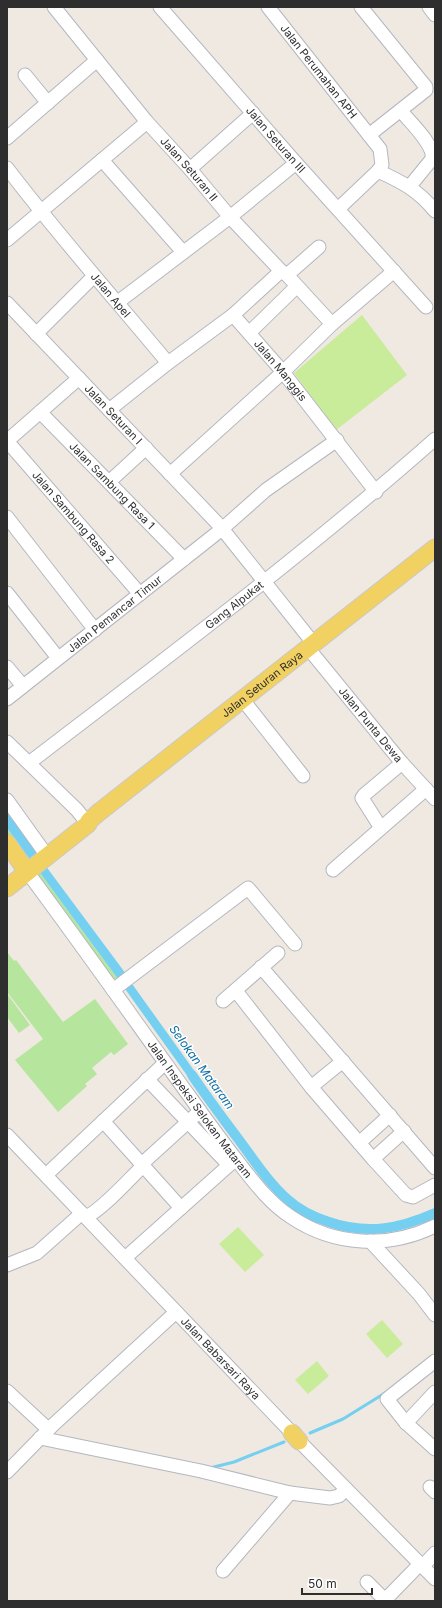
<svg xmlns="http://www.w3.org/2000/svg" width="442" height="1608" viewBox="0 0 442 1608" font-family="Inter,sans-serif">
<style>
.green{fill:#b6e59e}
.pitch{fill:#c9ec9a}
.water{fill:#75cff0}
.lines{fill:none;stroke-linecap:round;stroke-linejoin:round}
.stream{stroke:#75cff0;stroke-width:3}
.canal{stroke:#75cff0;stroke-width:10}
.minor-casing{stroke:#b4b7c1;stroke-width:15}
.major-casing{stroke:#c9c9c9;stroke-width:19}
.minor{stroke:#fff;stroke-width:13}
.major{stroke:#f2d163;stroke-width:17}
.labels{text-anchor:middle;dominant-baseline:central;stroke-width:3;stroke-linejoin:round;paint-order:stroke}
.street-label{font-size:11px;fill:#2e2e2e;stroke:#fff}
.water-label{font-size:12px;font-style:italic;fill:#0d6fa3;stroke:#fff}
</style>
<rect width="100%" height="100%" fill="#efe9e1"/>
<g class="green">
<polygon points="7,825 27,855 23,857 7,835"/>
<polygon points="38,870 118,979 114,982 34,873"/>
<polygon points="7,952 14,961 16,960 63,1022 95,999 128,1044 114,1055 111,1052 92,1068 97,1074 85,1084 87,1086 58,1112 15,1060 43,1039 7,992"/>
<polygon points="8,995 30,1025 19,1033 7,1017 7,996"/>
</g>
<g class="pitch">
<polygon points="362,315 407,375 336,430 294,373"/>
<polygon points="238,1227 264,1255 245,1272 219,1244"/>
<polygon points="382,1320 403,1344 387,1358 366,1334"/>
<polygon points="317,1361 329,1376 308,1394 295,1380"/>
</g>
<g class="water">
<polygon points="7,809 35,848 27,855 7,825"/>
<polygon points="45,865 126,974 118,979 38,870"/>
<polygon points="130,981 203,1083 196,1088 123,986"/>
</g>
<g class="lines">
<g class="stream">
<polyline points="310,1433 343,1419 385,1393"/>
<polyline points="210,1468 234,1462 284,1442"/>
</g>
<g class="canal">
<polyline points="7,819 41,866"/>
<path d="M 192,1075 C 208,1099 225,1121 242,1144 C 256,1163 269,1183 287,1199 C 299,1210 313,1217 329,1222 C 367,1235 399,1229 435,1213"/>
</g>
<g class="minor-casing">
<g id="minor">
<path id="s1" d="M 54,7 L 147,122 L 190,169 L 230,217 L 281,271 L 287,275 L 332,324"/>
<path id="s2" d="M 160,7 L 296,163 L 426,307"/>
<path id="s3" d="M 268,7 L 380,149 L 382,165 L 378,171 L 338,209"/>
<polyline points="361,7 426,87 426,90 369,135"/>
<polyline points="429,7 435,15"/>
<polyline points="25,75 48,103"/>
<path d="M 401,111 C 410,122 435,145 432,159 L 410,186"/>
<polyline points="7,138 97,60"/>
<polyline points="102,160 183,252"/>
<path id="s4" d="M 7,168 C 58,235 114,298 168,363 L 109,410"/>
<polyline points="190,169 253,113"/>
<path d="M 378,171 C 402,182 418,190 435,211"/>
<polyline points="7,240 147,122"/>
<polyline points="287,275 319,247"/>
<polyline points="118,302 230,217 296,163"/>
<path id="s5" d="M 7,303 L 220,526 L 314,644"/>
<path id="s6" d="M 233,315 L 283,372 L 376,492"/>
<polyline points="249,333 292,291"/>
<polyline points="36,334 94,276"/>
<polyline points="168,363 233,315 281,271"/>
<path id="s7" d="M 40,412 L 184,559"/>
<path id="s8" d="M 7,441 L 140,594"/>
<polyline points="7,441 79,378"/>
<polyline points="170,474 283,372 332,324 394,271"/>
<polyline points="109,482 146,448"/>
<polyline points="7,517 95,630"/>
<polyline points="7,593 58,658"/>
<path id="s9" d="M 308,648 L 402,763 L 435,799"/>
<polyline points="7,667 23,686"/>
<path id="s10" d="M 7,699 L 222,529 L 266,490 L 337,440"/>
<polyline points="243,700 303,776"/>
<polyline points="7,742 77,810 88,824"/>
<path id="s11" d="M 29,763 C 166,658 305,554 435,439"/>
<polyline points="7,800 45,853"/>
<polyline points="381,828 362,798 364,795 402,763"/>
<path id="s12" d="M 25,869 C 81,944 135,1021 190,1097 C 207,1121 224,1144 242,1167 C 257,1186 271,1204 291,1217 C 334,1246 388,1249 435,1226"/>
<polyline points="333,870 426,789"/>
<polyline points="261,967 435,1168"/>
<polyline points="113,990 248,888 295,944"/>
<polyline points="236,991 311,1087 373,1159 406,1195 413,1197 435,1185"/>
<polyline points="223,1001 278,953"/>
<polyline points="147,1079 229,1165"/>
<polyline points="311,1087 343,1061"/>
<polyline points="103,1121 181,1208"/>
<path id="s13" d="M 7,1135 L 292,1433"/>
<polyline points="359,1143 390,1115"/>
<polyline points="373,1159 404,1131"/>
<polyline points="46,1175 165,1063"/>
<path d="M 86,1217 C 102,1210 129,1179 143,1166 L 145,1161 L 200,1111"/>
<polyline points="370,1241 419,1294 435,1315"/>
<polyline points="125,1258 236,1159"/>
<polyline points="7,1265 37,1253 82,1213"/>
<polyline points="7,1391 48,1429"/>
<polyline points="435,1392 406,1423 435,1449"/>
<polyline points="406,1423 387,1399 435,1361"/>
<polyline points="40,1438 201,1471 290,1493 330,1498 339,1496 346,1489"/>
<polyline points="299,1441 435,1579"/>
<polyline points="7,1472 53,1425 176,1312"/>
<polyline points="430,1487 435,1492"/>
<polyline points="422,1567 435,1553"/>
<polyline points="223,1571 290,1493"/>
<polyline points="367,1582 386,1601"/>
<polyline points="385,1600 420,1564"/>
</g>
</g>
<g class="major-casing">
<g id="major">
<polyline points="7,843 25,869"/>
<path id="s14" d="M 7,888 L 88,824 L 89,821 L 98,813 L 435,548"/>
<polyline points="292,1433 299,1441"/>
</g>
</g>
<use href="#minor" class="minor"/>
<use href="#major" class="major"/>
</g>
<g class="labels">
<g class="street-label">
<text stroke="none"><textPath href="#s3" startOffset="82">Jalan Perumahan APH</textPath></text>
<text stroke="none"><textPath href="#s2" startOffset="176">Jalan Seturan III</textPath></text>
<text stroke="none"><textPath href="#s1" startOffset="211">Jalan Seturan II</textPath></text>
<text stroke="none"><textPath href="#s4" startOffset="164">Jalan Apel</textPath></text>
<text stroke="none"><textPath href="#s6" startOffset="73">Jalan Manggis</textPath></text>
<text stroke="none"><textPath href="#s5" startOffset="154">Jalan Seturan I</textPath></text>
<text stroke="none"><textPath href="#s7" startOffset="103">Jalan Sambung Rasa 1</textPath></text>
<text stroke="none"><textPath href="#s8" startOffset="101">Jalan Sambung Rasa 2</textPath></text>
<text stroke="none"><textPath href="#s11" startOffset="259">Gang Alpukat</textPath></text>
<text stroke="none"><textPath href="#s10" startOffset="137">Jalan Pemancar Timur</textPath></text>
<text stroke="none"><textPath href="#s14" startOffset="327">Jalan Seturan Raya</textPath></text>
<text stroke="none"><textPath href="#s9" startOffset="99">Jalan Punta Dewa</textPath></text>
<text stroke="none"><textPath href="#s12" startOffset="297">Jalan Inspeksi Selokan Mataram</textPath></text>
<text stroke="none"><textPath href="#s13" startOffset="309">Jalan Babarsari Raya</textPath></text>
</g>
<g class="water-label">
<text transform="translate(202 1067) rotate(54)">Selokan Mataram</text>
</g>
</g>
<rect width="442" height="1608" fill="none" stroke="#2e2e2e" stroke-width="16"/>
<path d="M302 1588v6h70v-6" fill="none" stroke="#2e2e2e" stroke-width="2"/>
<text x="308" y="1588" font-size="12" fill="#2e2e2e" stroke="#ffffff" stroke-width="3" paint-order="stroke">50 m</text>
</svg>
